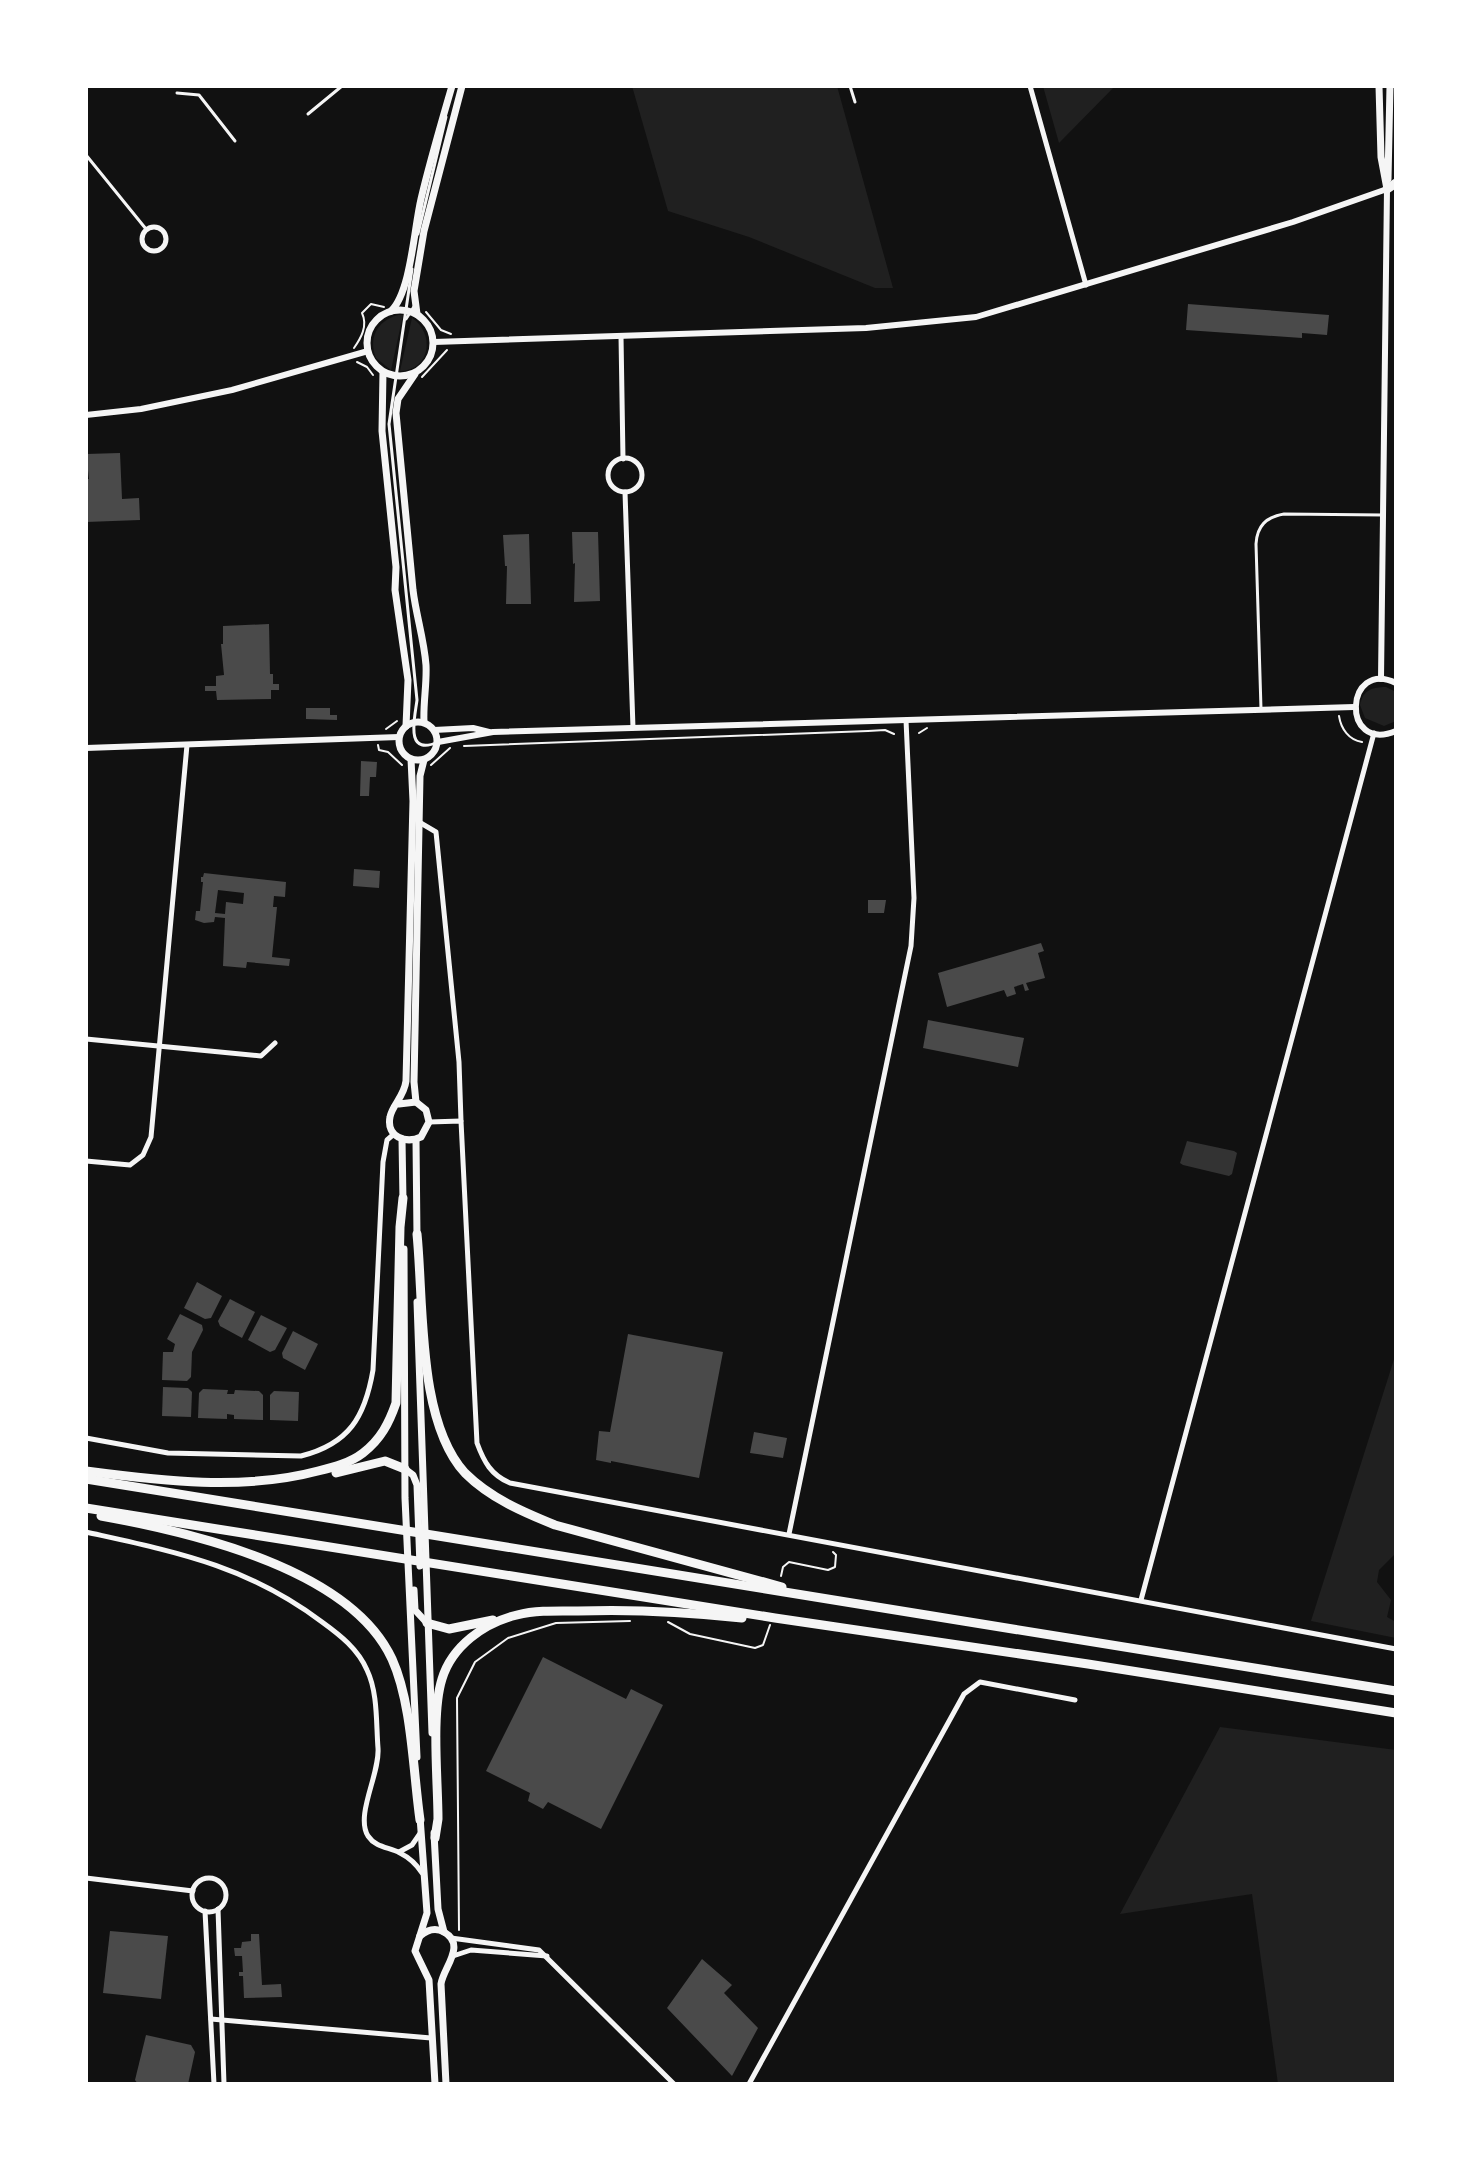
<svg xmlns="http://www.w3.org/2000/svg" width="1482" height="2170" viewBox="0 0 1482 2170" font-family="'DejaVu Sans',sans-serif">
<style>
.green{fill:#202020}
.water{fill:#333}
.building{fill:#4a4a4a;fill-rule:evenodd}
.lines{fill:none;stroke-linecap:round;stroke-linejoin:round}
.path{stroke:#f5f5f5;stroke-width:2}
.service{stroke:#f5f5f5;stroke-width:3}
.minor{stroke:#f5f5f5;stroke-width:5}
.tertiary{stroke:#f5f5f5;stroke-width:6}
.secondary{stroke:#f5f5f5;stroke-width:7}
.motorway{stroke:#f5f5f5;stroke-width:9}
</style>
<rect width="100%" height="100%" fill="#111"/>
<g class="green">
<polygon points="632,86 837,86 893,288 875,288 749,237 668,211"/>
<polygon points="1043,86 1115,86 1059,143"/>
<path d="M 398,315 L 403,315 L 391,370 L 376,358 C 368,338 377,321 398,315 Z"/>
<path d="M 412,318 C 435,333 431,370 400,371 Z"/>
<path d="M 1386,687 L 1396,692 L 1396,721 L 1384,726 L 1365,718 L 1360,705 C 1363,690 1372,687 1386,687 Z"/>
<polygon points="1396,1353 1396,1553 1379,1570 1377,1582 1391,1600 1387,1617 1396,1622 1396,1638 1311,1621"/>
<polygon points="1220,1727 1396,1750 1396,2084 1278,2084 1252,1894 1120,1914"/>
</g>
<polygon class="water" points="1187,1141 1234,1151 1237,1153 1232,1174 1229,1176 1183,1165 1180,1163"/>
<g class="building">
<polygon points="1188,304 1329,315 1327,335 1302,333 1302,338 1186,330"/>
<polygon points="120,453 122,499 139,498 140,520 86,522 86,479 89,479 86,454"/>
<polygon points="572,532 598,532 600,601 574,602 575,563 573,564"/>
<polygon points="529,534 531,604 506,604 507,566 505,566 503,535"/>
<polygon points="269,624 270,674 273,674 273,684 279,684 279,690 271,690 271,699 217,700 216,691 205,691 205,686 216,686 216,676 224,675 221,644 223,644 223,626"/>
<polygon points="306,708 330,708 330,715 337,715 337,720 306,719"/>
<polygon points="361,761 377,762 376,777 370,777 369,796 360,796"/>
<polygon points="354,869 380,871 379,888 353,886"/>
<path d="M 204,873 L 286,882 L 285,897 L 274,896 L 273,907 L 277,907 L 272,957 L 290,959 L 289,966 L 247,962 L 246,968 L 223,966 L 225,918 L 215,917 L 214,922 L 204,923 L 195,920 L 196,911 L 200,911 L 203,882 L 201,882 L 201,877 L 203,877 ZM 218,890 L 244,893 L 243,904 L 226,902 L 225,914 L 215,913 Z"/>
<polygon points="868,900 886,900 884,913 868,913"/>
<polygon points="1041,943 1044,951 1038,953 1045,978 1026,983 1029,990 1025,991 1023,984 1014,987 1016,994 1007,997 1004,990 947,1007 938,973"/>
<polygon points="928,1020 1024,1038 1018,1067 923,1048"/>
<polygon points="197,1282 222,1296 211,1318 205,1319 184,1308"/>
<polygon points="230,1299 255,1312 242,1338 220,1326 218,1321"/>
<polygon points="180,1314 202,1325 203,1330 192,1352 191,1377 187,1381 162,1380 163,1352 173,1352 175,1344 167,1339"/>
<polygon points="261,1315 287,1328 275,1350 270,1352 248,1340"/>
<polygon points="293,1331 318,1344 305,1370 283,1358 282,1353"/>
<polygon points="628,1334 723,1352 699,1478 611,1461 611,1463 596,1460 599,1431 610,1432"/>
<polygon points="163,1387 188,1388 192,1392 191,1417 162,1416"/>
<polygon points="203,1389 228,1390 227,1394 234,1394 235,1390 259,1391 263,1395 263,1420 234,1419 234,1415 227,1414 227,1419 198,1418 199,1393"/>
<polygon points="274,1391 299,1392 298,1421 270,1420 270,1395"/>
<polygon points="754,1432 787,1438 783,1458 750,1453"/>
<polygon points="543,1657 626,1699 631,1689 663,1705 601,1829 548,1802 543,1809 528,1801 530,1793 486,1771"/>
<polygon points="110,1931 168,1936 161,1999 103,1993"/>
<polygon points="251,1934 259,1934 262,1985 281,1984 282,1997 244,1998 243,1976 239,1976 239,1972 243,1972 242,1956 235,1956 234,1948 241,1948 242,1942 251,1941"/>
<polygon points="702,1959 732,1985 724,1993 758,2028 732,2076 667,2008"/>
<polygon points="146,2035 191,2045 195,2052 188,2084 138,2084 135,2080"/>
</g>
<g class="lines">
<g class="path">
<polyline points="426,312 441,330 451,334"/>
<path d="M 354,348 C 361,338 368,326 362,313 L 371,304 L 384,307"/>
<polyline points="357,362 367,367 373,375"/>
<polyline points="422,377 447,350"/>
<path d="M 1339,716 C 1341,729 1349,740 1362,742"/>
<polyline points="386,729 397,721"/>
<polyline points="919,733 927,728"/>
<polyline points="378,745 379,750 388,752 402,765"/>
<polyline points="464,746 868,731 885,730 894,734"/>
<polyline points="431,765 450,748"/>
<polyline points="781,1576 783,1567 789,1562 828,1570 835,1567 836,1555 833,1552"/>
<polyline points="668,1622 690,1634 755,1648 763,1645 770,1625"/>
<polyline points="459,1930 457,1698 475,1662 508,1638 556,1623 630,1621"/>
</g>
<g class="service">
<polyline points="850,86 855,102"/>
<polyline points="177,93 199,95 235,141"/>
<polyline points="308,114 342,86"/>
<polyline points="86,155 146,229"/>
<polyline points="418,234 446,117"/>
<path d="M 412,269 L 389,424 L 417,700 C 415,717 404,757 438,742"/>
<polyline points="406,319 415,305"/>
<path d="M 1261,709 L 1256,544 C 1257,526 1266,517 1284,514 L 1383,515"/>
</g>
<g class="minor">
<polyline points="1030,86 1086,285"/>
<circle cx="154" cy="239" r="12"/>
<polyline points="621,336 623,459"/>
<circle cx="625" cy="475" r="17"/>
<polyline points="625,492 633,728"/>
<polyline points="419,822 436,832 459,1062 461,1121"/>
<polyline points="86,1039 261,1056 275,1043"/>
<path d="M 429,1122 L 461,1121 L 477,1443 C 484,1462 491,1475 510,1483 L 1396,1649"/>
<polyline points="86,1161 130,1165 143,1155 151,1137 187,745"/>
<path d="M 86,1438 L 168,1453 L 301,1456 C 349,1444 365,1417 373,1370 L 383,1162 L 387,1140 L 394,1134"/>
<path d="M 86,1532 C 176,1552 246,1565 322,1622 C 340,1635 358,1649 367,1670 C 378,1693 376,1723 378,1748 C 380,1774 355,1815 368,1836 C 376,1848 389,1847 400,1853 C 408,1857 417,1865 422,1873"/>
<polyline points="789,1534 911,946 914,898 906,720"/>
<polyline points="1141,1600 1374,733"/>
<polyline points="399,1852 412,1845 421,1832"/>
<polyline points="86,1878 193,1891"/>
<circle cx="209" cy="1895" r="17"/>
<polyline points="218,1909 224,2084"/>
<polyline points="205,1911 214,2084"/>
<polyline points="451,1938 539,1950 674,2084"/>
<polyline points="453,1956 471,1950 547,1956"/>
<polyline points="211,2019 431,2038"/>
<polyline points="749,2084 964,1694 980,1682 1075,1700"/>
</g>
<g class="tertiary">
<polyline points="434,342 866,328 976,317 1293,222 1387,189 1381,679"/>
<polyline points="86,415 141,409 232,390 368,351"/>
<path d="M 1396,683 C 1345,658 1340,754 1396,731"/>
<polyline points="434,730 473,728 489,732"/>
<polyline points="438,742 493,732 1354,707"/>
<polyline points="86,748 399,737"/>
</g>
<g class="secondary">
<polyline points="1379,86 1381,157 1387,189"/>
<polyline points="1388,179 1390,86"/>
<circle cx="400" cy="343" r="33"/>
<path d="M 391,311 C 411,292 414,228 421,199 C 430,161 441,124 452,86"/>
<polyline points="417,314 414,291 424,231 462,86"/>
<polyline points="383,372 382,431 396,567 395,590 408,680 406,726"/>
<path d="M 415,374 L 398,399 L 396,413 L 413,590 C 416,615 424,639 426,665 C 427,684 423,703 424,722"/>
<circle cx="418" cy="741" r="19"/>
<polyline points="416,1102 414,1082 420,776 424,760"/>
<path d="M 399,1104 L 416,1102 L 426,1110 L 429,1122 L 421,1137 C 406,1144 386,1137 390,1117 C 392,1105 404,1097 406,1081 L 413,801 L 411,759"/>
<polyline points="402,1139 403,1201"/>
<polyline points="416,1140 417,1237"/>
<polyline points="404,1249 405,1498 417,1757"/>
<polyline points="417,1302 432,1733"/>
<polyline points="405,1469 413,1475 417,1485 420,1566"/>
<polyline points="414,1590 415,1610 427,1623"/>
<polyline points="420,1817 427,1913 415,1951 429,1980 435,2084"/>
<polyline points="434,1833 438,1909 444,1932"/>
<path d="M 420,1936 C 427,1930 435,1927 444,1932 C 467,1945 443,1968 441,1984 L 446,2084"/>
</g>
<g class="motorway">
<polyline points="1387,189 1396,183"/>
<path d="M 417,1234 C 424,1303 417,1421 465,1473 C 490,1498 523,1512 555,1525 L 782,1587"/>
<path d="M 86,1471 C 162,1481 243,1491 318,1471 C 334,1467 350,1463 363,1453 C 381,1439 389,1423 396,1403 L 400,1227 L 403,1198"/>
<polyline points="336,1473 385,1461 405,1469"/>
<polyline points="86,1479 1396,1691"/>
<polyline points="86,1508 775,1618 1088,1664 1396,1713"/>
<path d="M 101,1516 C 190,1532 350,1568 392,1659 C 412,1703 413,1771 420,1820"/>
<polyline points="427,1623 449,1629 493,1620"/>
<path d="M 435,1838 L 438,1819 C 438,1781 431,1714 442,1679 C 452,1646 484,1623 517,1615 C 537,1610 558,1611 578,1611 C 633,1609 687,1612 742,1618"/>
</g>
</g>
<rect width="1482" height="2170" fill="none" stroke="#ffffff" stroke-width="176"/>
</svg>
